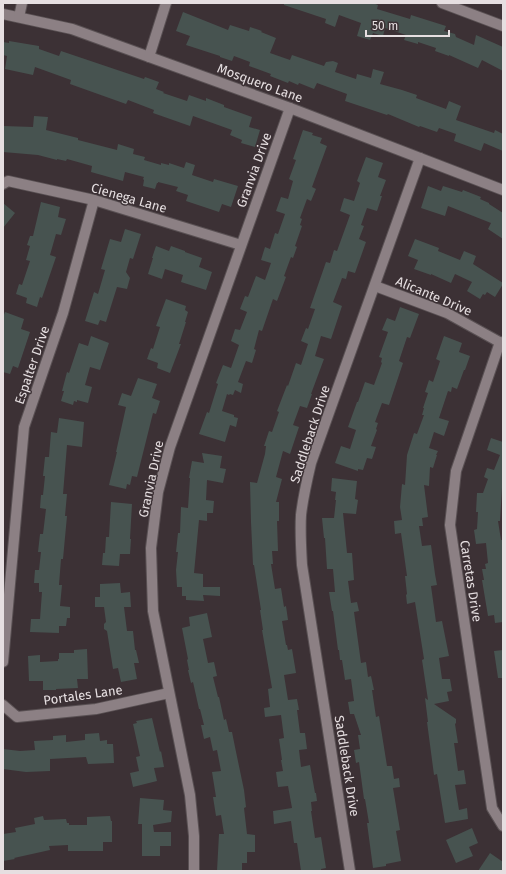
<svg xmlns="http://www.w3.org/2000/svg" width="506" height="874" viewBox="0 0 506 874" font-family="'Fira Sans',sans-serif">
<style>
.building{fill:#475350}
.lines{fill:none;stroke-linecap:round;stroke-linejoin:round}
.street-casing{stroke:#595053;stroke-width:12}
.street{stroke:#8c8084;stroke-width:10}
.labels{text-anchor:middle;dominant-baseline:central;stroke-width:3;stroke-linejoin:round;paint-order:stroke}
.street-label{font-size:13px;fill:#e6dfe1;stroke:#3c3135}
</style>
<rect width="100%" height="100%" fill="#3c3135"/>
<g class="building">
<polygon points="284,3 373,3 378,5 377,9 410,19 411,15 446,26 444,31 455,34 456,37 474,45 476,35 503,47 503,71 482,60 478,68 449,55 449,56 435,51 436,48 418,42 418,44 404,40 406,35 385,28 383,36 373,33 370,40 357,36 361,23 339,15 335,27 325,23 326,19 284,5"/>
<polygon points="183,12 228,30 230,25 249,31 250,27 262,31 261,32 276,38 270,53 290,60 292,55 324,66 326,62 333,61 338,63 335,72 356,79 357,74 371,78 373,69 384,72 380,84 402,90 417,95 416,98 446,109 449,101 461,106 456,120 494,133 495,130 503,134 503,151 484,143 481,151 454,141 456,134 439,128 437,132 420,126 419,127 388,114 387,115 345,101 347,94 317,83 314,89 299,83 298,85 289,81 288,83 270,76 271,74 249,66 250,62 234,56 232,61 220,57 220,56 186,45 190,36 176,31"/>
<polygon points="9,41 39,46 39,49 59,56 61,51 144,79 145,77 159,82 156,89 164,92 163,93 187,101 189,95 206,101 206,98 224,105 224,107 252,117 249,127 260,130 255,147 241,143 242,140 230,135 232,130 193,116 190,126 153,113 154,110 128,100 126,104 70,84 71,80 35,67 33,75 5,69 7,56 3,55 3,42 9,43"/>
<polygon points="34,116 48,117 46,130 78,138 78,140 117,150 118,144 134,149 133,154 145,157 144,160 161,165 161,163 169,165 169,163 184,168 186,162 195,165 192,175 213,182 214,179 238,186 231,207 222,204 219,212 186,201 188,195 176,191 178,187 158,182 158,183 157,183 155,189 143,186 144,180 143,179 144,177 125,172 123,181 91,172 92,166 67,159 66,161 57,159 57,160 38,155 3,152 3,126 33,127"/>
<polygon points="303,130 313,133 312,135 322,138 320,143 327,146 312,187 316,189 311,201 307,199 300,218 302,219 300,225 302,226 295,246 297,247 293,258 291,257 284,276 286,277 277,301 273,299 262,331 259,330 254,349 256,350 252,363 246,361 238,382 243,384 241,393 235,390 233,395 230,394 229,395 227,394 222,411 234,415 234,417 238,418 236,427 230,425 225,442 199,434 207,412 209,413 218,384 216,383 223,365 231,368 239,345 231,341 235,329 240,330 247,312 240,309 245,296 248,297 256,276 265,280 271,263 261,260 265,247 270,249 275,233 278,234 285,214 276,211 281,197 288,199 293,181 289,179 296,160 293,159"/>
<polygon points="366,157 383,163 378,177 386,180 380,196 382,196 377,211 367,208 361,225 364,226 359,239 366,242 355,273 348,271 346,279 342,278 341,281 333,302 342,306 331,339 321,336 315,356 324,359 311,394 312,394 307,408 300,406 293,425 299,427 290,454 283,451 276,477 282,479 276,502 279,502 279,521 277,521 278,551 272,551 273,564 271,564 275,589 281,588 284,607 286,606 288,620 282,621 286,645 287,645 288,650 292,649 296,673 284,675 288,700 297,699 299,710 297,710 300,733 305,733 307,749 299,750 301,767 310,765 315,793 316,793 317,801 311,802 312,811 311,811 315,838 321,837 326,868 321,869 321,871 301,871 297,843 294,843 291,821 274,824 273,811 292,808 288,786 278,787 276,772 283,771 281,760 282,760 279,739 284,738 281,715 265,717 264,708 270,707 268,689 272,688 262,630 263,630 260,610 261,610 254,565 253,565 251,522 250,482 257,483 265,454 266,446 264,446 269,431 272,432 279,412 277,411 287,385 288,386 296,363 301,365 308,344 301,341 306,328 308,329 315,309 310,308 326,262 330,263 334,250 337,251 350,215 340,211 344,198 354,201 360,183 357,181"/>
<polygon points="428,186 441,191 443,186 462,192 463,190 481,197 480,199 489,203 489,204 503,213 503,239 488,229 491,223 448,206 445,216 421,208"/>
<polygon points="41,202 60,207 58,217 66,219 61,235 56,234 50,255 56,257 42,298 40,297 37,307 26,303 27,298 16,294 19,284 22,285 30,261 26,260 30,246 27,245 30,236 33,236"/>
<polygon points="3,203 15,213 3,228"/>
<polygon points="125,229 141,234 133,259 130,258 126,272 130,278 127,289 117,287 106,322 100,320 98,325 85,321 94,292 98,294 105,270 101,269 110,239 121,242"/>
<polygon points="415,239 439,248 438,251 460,260 464,251 476,256 473,264 503,283 503,284 495,297 487,292 485,295 483,294 480,299 467,291 472,282 455,274 451,283 431,274 431,275 414,269 418,260 408,256"/>
<polygon points="156,246 169,251 171,246 185,251 185,252 202,258 199,267 212,272 206,290 181,282 183,275 165,269 162,279 148,274 153,258 152,258"/>
<polygon points="166,299 186,306 185,310 188,312 185,322 186,322 179,344 181,344 170,373 157,368 158,363 147,359 151,348 153,349 160,327 156,326"/>
<polygon points="400,307 419,314 410,338 407,337 399,361 403,363 389,405 382,403 375,422 378,423 376,429 377,430 371,446 376,447 372,459 367,458 363,470 358,469 358,471 335,463 341,446 350,449 356,430 348,427 357,402 358,402 365,382 374,385 382,363 381,362 382,358 379,357 388,332 382,330 387,318 395,321"/>
<polygon points="5,312 24,319 21,329 30,332 18,368 13,366 10,374 3,372 3,317"/>
<polygon points="91,336 109,343 100,370 90,367 85,385 92,387 88,403 77,400 77,402 74,401 73,405 61,401 64,391 62,391 67,372 69,373 79,343 88,346"/>
<polygon points="444,336 462,343 459,352 470,356 465,370 464,370 457,389 452,387 451,392 448,391 439,418 449,421 444,436 434,432 429,448 438,451 436,455 437,455 433,468 430,467 429,486 424,485 428,517 422,518 423,526 419,526 422,546 431,545 435,574 437,585 431,586 436,622 442,621 449,656 439,658 442,679 450,679 452,691 447,692 449,701 434,704 456,719 456,723 455,724 458,743 454,743 458,771 464,770 466,784 455,785 459,810 467,808 468,819 445,823 437,774 434,775 427,722 428,722 425,698 428,700 422,660 424,659 415,602 407,604 406,595 407,594 405,576 407,576 401,533 395,534 394,521 402,520 400,507 402,484 405,485 407,455 414,433 417,434 424,415 422,415 424,408 423,408 428,393 425,392 429,380 433,382 440,361 436,359"/>
<polygon points="138,378 157,384 152,398 160,401 156,414 153,413 137,477 132,476 130,485 127,484 126,489 109,485 117,452 116,452 126,407 118,405 122,393 131,396"/>
<polygon points="59,418 84,422 82,447 67,445 63,494 67,494 65,516 67,516 63,559 61,559 59,585 62,585 60,606 70,607 70,618 67,618 66,626 59,626 59,633 30,632 31,619 40,619 42,592 39,592 39,583 34,583 35,570 39,570 41,552 38,552 40,534 43,534 46,509 40,508 41,495 43,495 45,476 43,476 45,457 49,457 51,432 57,433"/>
<polygon points="491,438 503,442 503,489 502,488 500,521 498,521 501,540 503,540 503,622 495,623 494,615 488,616 482,580 484,580 482,569 486,569 485,564 488,563 486,543 476,544 474,530 477,529 478,512 476,512 477,493 483,493 488,479 484,477 487,468 494,470 500,455 487,450"/>
<polygon points="202,453 222,456 220,468 226,469 223,483 207,480 206,500 214,501 213,513 207,513 207,521 199,520 194,573 203,574 203,587 220,587 220,596 203,595 204,601 186,600 186,596 182,596 182,587 177,587 176,570 178,552 176,552 178,533 180,533 181,507 188,508 190,478 189,478 192,461 204,463"/>
<polygon points="332,478 357,481 355,499 358,500 356,514 343,513 347,553 352,553 354,580 348,581 351,603 357,602 359,611 354,612 361,663 366,662 368,677 371,676 374,690 372,690 376,717 379,716 387,766 392,766 394,779 399,778 400,787 393,788 400,830 396,831 401,861 386,864 386,866 373,868 367,823 369,823 365,799 364,799 359,762 356,763 354,750 360,749 358,735 361,735 354,714 350,714 348,702 354,701 351,679 345,680 342,660 340,660 339,650 338,650 333,611 332,611 329,592 335,592 333,569 327,569 325,538 324,538 322,518 334,518 336,500 335,500 336,492 331,491"/>
<polygon points="111,502 132,504 130,539 131,539 130,554 120,554 119,566 102,565 103,553 105,553 106,537 109,537"/>
<polygon points="120,583 121,593 130,592 131,607 124,607 127,631 133,631 135,650 136,650 139,663 134,663 137,679 121,682 118,668 113,669 107,631 104,629 104,624 106,622 104,607 95,607 95,597 100,597 100,584"/>
<polygon points="207,613 212,637 203,639 208,663 214,662 217,676 213,677 218,697 219,697 224,720 226,719 229,732 232,732 235,747 244,790 246,807 244,808 247,834 255,835 255,852 247,852 247,863 242,863 242,871 217,871 219,834 224,834 221,815 216,816 213,797 216,797 212,772 221,771 217,750 213,751 210,737 204,739 201,725 204,725 200,709 199,709 193,682 191,683 188,670 189,670 187,660 188,659 182,628 190,626 189,617"/>
<polygon points="87,649 88,679 77,679 78,688 56,689 56,690 43,690 43,681 29,681 28,656 40,655 40,662 58,661 58,659 59,659 59,653 74,653 74,650"/>
<polygon points="503,650 503,678 498,678 494,651"/>
<polygon points="152,718 160,752 161,751 164,767 154,768 157,781 133,787 130,773 139,771 136,757 140,756 133,724 137,723 136,721"/>
<polygon points="99,733 100,741 107,740 107,744 113,744 114,763 88,764 86,757 50,759 50,771 26,772 3,769 3,749 20,751 35,750 34,741 53,740 53,736 66,735 66,742 85,740 85,734"/>
<polygon points="140,798 164,800 163,810 172,811 171,822 153,825 154,832 171,832 171,846 160,846 160,856 142,856 142,824 138,824"/>
<polygon points="43,816 44,820 66,819 67,823 69,823 69,825 87,825 87,817 110,816 111,821 112,821 112,842 103,842 103,851 68,851 68,845 49,846 50,850 14,858 15,859 3,861 3,834 16,832 15,828 35,824 34,818"/>
<polygon points="472,828 478,843 469,847 473,856 456,863 446,840"/>
<polygon points="490,853 503,862 503,871 478,871"/>
</g>
<g class="lines">
<g class="street-casing">
<g id="street">
<polyline points="442,3 503,26"/>
<polyline points="3,14 72,29 290,108 503,190"/>
<polyline points="19,17 22,3"/>
<polyline points="149,57 166,3"/>
<polyline points="3,184 8,181 94,200 241,245"/>
<polyline points="375,286 447,313 503,344"/>
<polyline points="500,342 456,471 450,525 492,808 503,826"/>
<polyline points="3,662 24,427 63,313 94,200"/>
<polyline points="3,705 17,717 96,709 169,693"/>
<polyline points="194,871 194,836 190,795 153,611 151,548 158,492 170,447 290,108"/>
<path d="M 350,871 L 302,565 C 301,548 300,532 301,515 C 303,497 307,480 311,463 L 420,158"/>
</g>
</g>
<use href="#street" class="street"/>
</g>
<g class="labels">
<g class="street-label">
<text transform="translate(260 83) rotate(20)">Mosquero Lane</text>
<text transform="translate(254 170) rotate(-70)">Granvia Drive</text>
<text transform="translate(129 198) rotate(16)">Cienega Lane</text>
<text transform="translate(434 296) rotate(23)">Alicante Drive</text>
<text transform="translate(32 365) rotate(-71)">Espalter Drive</text>
<text transform="translate(310 434) rotate(-72)">Saddleback Drive</text>
<text transform="translate(151 479) rotate(-78)">Granvia Drive</text>
<text transform="translate(471 581) rotate(81)">Carretas Drive</text>
<text transform="translate(83 695) rotate(-8)">Portales Lane</text>
<text transform="translate(347 766) rotate(81)">Saddleback Drive</text>
</g>
</g>
<rect width="506" height="874" fill="none" stroke="#e6dfe1" stroke-width="8"/>
<path d="M366 30v6h83v-6" fill="none" stroke="#e6dfe1" stroke-width="2"/>
<text x="372" y="30" font-size="12" fill="#e6dfe1" stroke="#3c3135" stroke-width="3" paint-order="stroke">50 m</text>
</svg>
